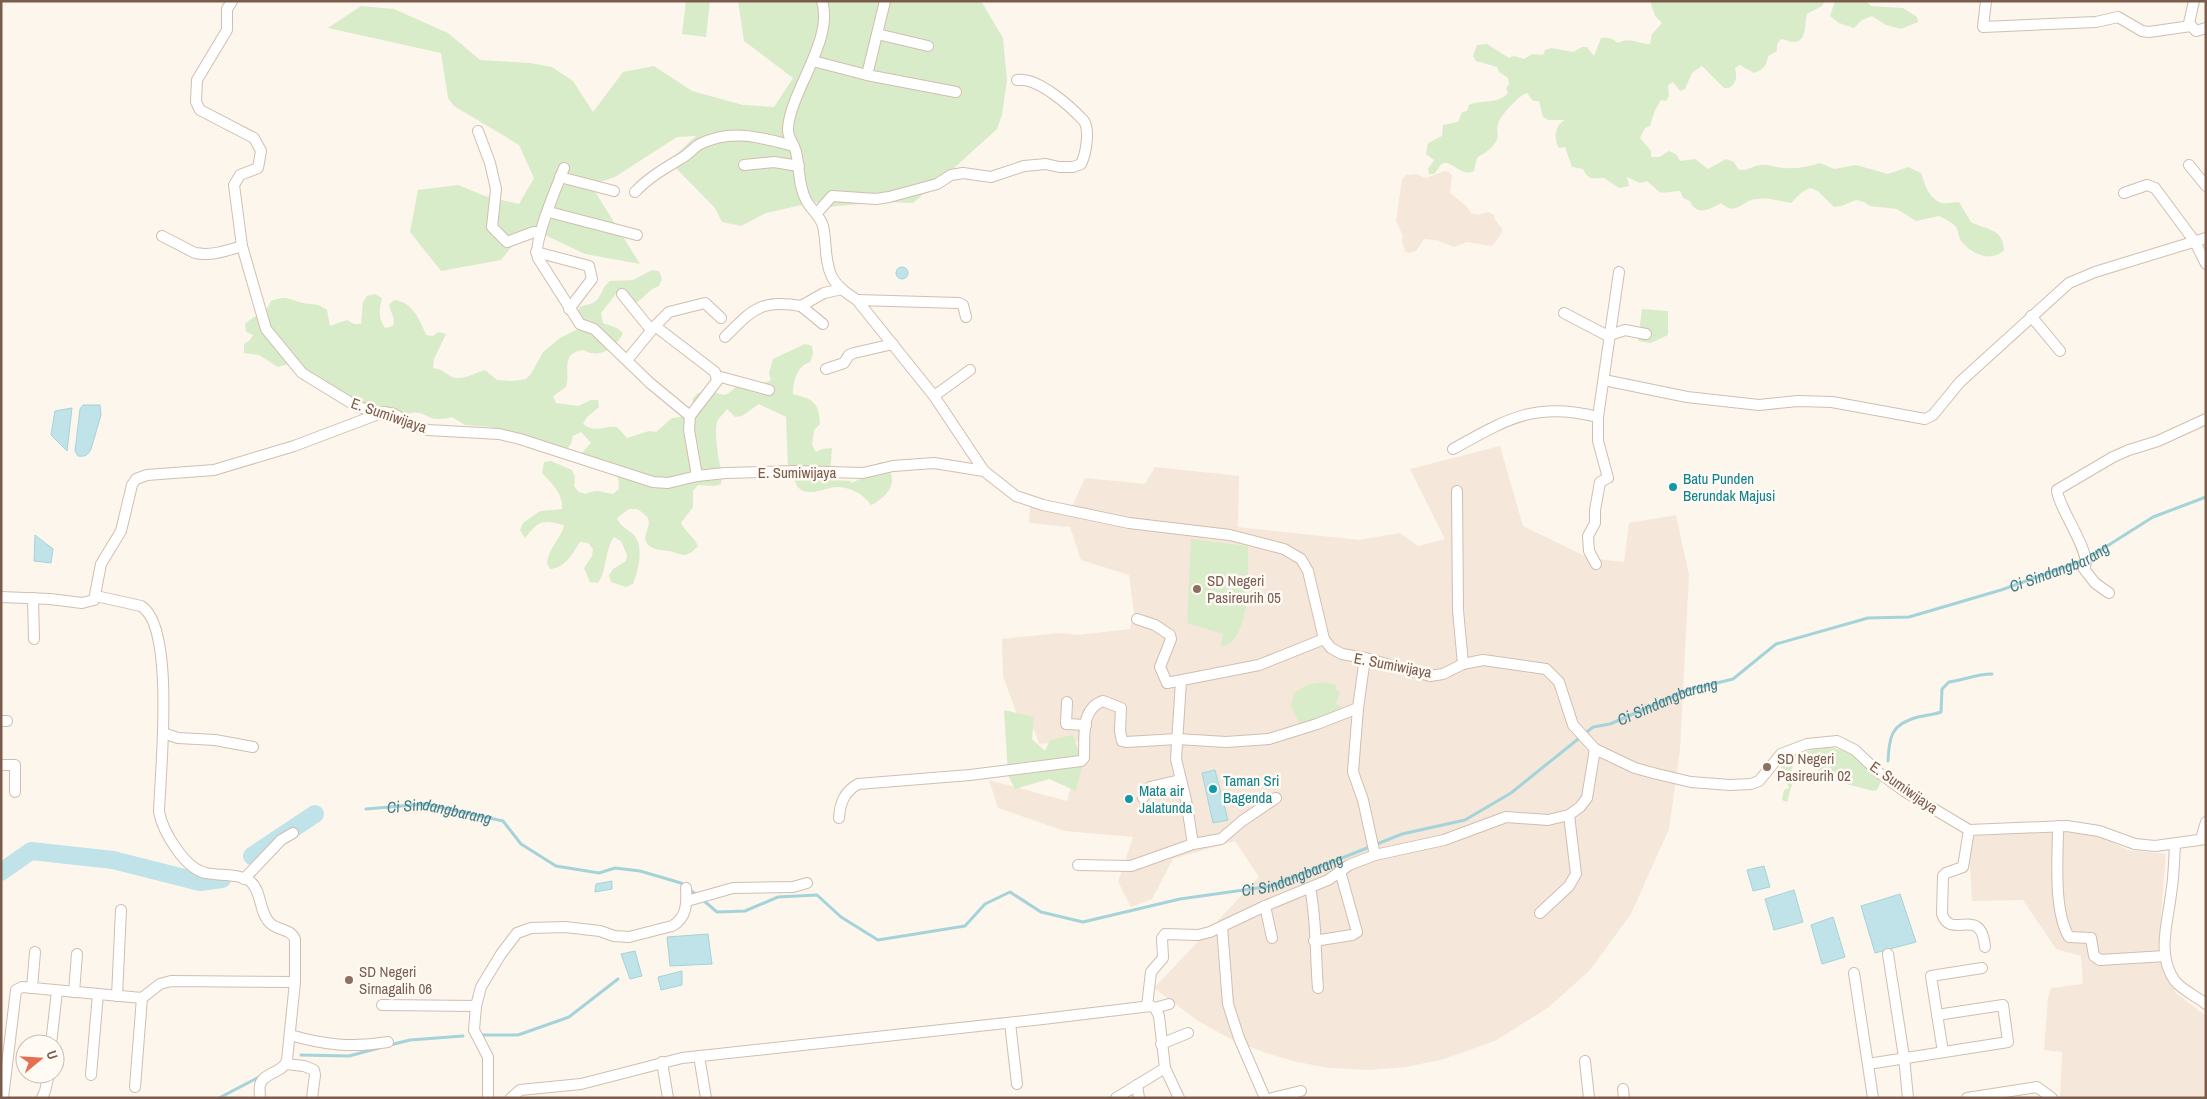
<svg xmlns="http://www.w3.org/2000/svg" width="2207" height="1099" viewBox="0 0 2207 1099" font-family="'Archivo Narrow',sans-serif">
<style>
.residential{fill:#f5e8da}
.green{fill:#d8ecc9}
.water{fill:#bfe3e8;stroke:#a5d3da}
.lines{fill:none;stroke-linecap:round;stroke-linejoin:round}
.stream{stroke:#a5d3da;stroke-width:3}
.river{stroke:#bfe3e8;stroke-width:18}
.minor-casing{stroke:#d1beb0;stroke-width:12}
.minor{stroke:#fff;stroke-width:10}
.culture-dot{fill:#0f9aa8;stroke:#fffaf3;stroke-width:2}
.education-dot{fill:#8d6e63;stroke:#fffaf3;stroke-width:2}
.labels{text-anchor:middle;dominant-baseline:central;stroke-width:5;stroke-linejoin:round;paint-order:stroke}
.street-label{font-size:15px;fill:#7a5c4d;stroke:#fffaf3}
.culture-label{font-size:15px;fill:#0d838f;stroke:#fffaf3;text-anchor:start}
.education-label{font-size:15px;fill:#785e54;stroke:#fffaf3;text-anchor:start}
.water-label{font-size:16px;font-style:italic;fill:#437c86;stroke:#fffaf3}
</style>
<rect width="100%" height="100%" fill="#fdf6ec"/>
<g class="residential">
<polygon points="1444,171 1449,172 1452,175 1450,193 1465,205 1471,213 1478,215 1488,212 1494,215 1494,218 1503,230 1501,234 1492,246 1467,242 1454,247 1436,240 1424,239 1416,251 1409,253 1405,251 1402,241 1403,236 1396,221 1402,179 1406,175 1416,174 1426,178"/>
<polygon points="1500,446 1523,526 1589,558 1624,562 1629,523 1676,515 1689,575 1680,750 1669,829 1631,914 1590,970 1549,1007 1495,1041 1444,1059 1406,1067 1369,1070 1328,1068 1293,1061 1263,1052 1231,1039 1198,1021 1154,988 1259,877 1235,841 1173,859 1152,899 1131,907 1118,882 1133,837 1065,831 998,808 989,780 1067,801 1083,741 1039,744 1034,729 1019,720 1003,676 1002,639 1060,633 1077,635 1130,629 1134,612 1129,575 1081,560 1070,527 1029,523 1030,507 1069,513 1085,478 1145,484 1155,467 1239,476 1238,527 1359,540 1400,533 1418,546 1445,539 1410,469"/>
<polygon points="2060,830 2099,836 2128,850 2166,854 2158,954 2176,993 2206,1016 2206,1098 2060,1097 2062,1052 2044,1050 2048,998 2051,988 2083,984 2081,956 2056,949 2023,900 1972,901 1968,835"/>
</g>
<g class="green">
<polygon points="686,1 710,1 706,37 682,34"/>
<polygon points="738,1 981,1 1003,38 1007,80 1002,115 997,129 953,169 913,203 883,202 828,207 815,202 766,213 741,226 722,222 715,208 669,161 696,136 677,137 615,177 591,185 640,264 585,254 547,236 526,229 501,260 441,271 410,232 418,190 458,185 485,196 519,204 534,178 519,145 454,106 448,98 441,53 328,28 361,6 394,9 448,33 480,60 530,63 552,67 573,81 593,112 623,72 654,66 692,91 743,105 774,107 793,78 744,41"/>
<path d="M 1650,1 L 1825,1 L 1822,6 L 1807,14 C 1804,23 1808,42 1793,42 C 1789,42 1785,39 1781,39 L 1777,44 L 1777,51 L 1768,56 C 1767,65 1763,70 1754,73 L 1740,65 L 1735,68 C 1737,77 1737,83 1729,88 L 1724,88 L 1702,66 L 1692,73 L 1685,89 L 1680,91 L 1673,82 L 1668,85 L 1669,96 L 1666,101 L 1661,100 L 1655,110 L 1650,126 L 1645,128 L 1640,138 L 1651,151 L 1651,157 L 1659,157 L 1669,151 L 1676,154 L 1680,161 L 1695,159 L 1708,169 L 1726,159 L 1734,162 L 1738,169 C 1747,172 1751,166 1761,165 C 1769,164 1776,168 1784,168 C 1797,169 1808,167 1820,163 L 1834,169 L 1856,165 L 1888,174 L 1908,167 L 1921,173 C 1925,185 1929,199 1942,203 C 1947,204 1954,202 1959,202 L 1971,222 C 1986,230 2003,228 2004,250 C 1991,263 1972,254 1962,242 C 1958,238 1959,231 1956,227 C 1952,222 1945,219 1939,216 L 1916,221 L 1897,209 L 1870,206 L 1864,202 L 1856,200 L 1841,206 L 1834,207 L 1818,191 L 1810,188 L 1802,192 L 1791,203 C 1779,201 1769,197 1756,199 C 1740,201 1737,217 1721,203 C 1709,210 1696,216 1690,201 L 1683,198 L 1680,191 C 1655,193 1665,196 1647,181 L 1640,183 L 1627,177 L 1629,186 L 1619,188 L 1604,178 C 1592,178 1589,181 1583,169 L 1572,167 L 1565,147 L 1559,148 C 1553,138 1555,125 1565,120 L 1548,120 L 1543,117 L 1539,101 L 1533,101 L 1527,93 C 1520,94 1500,116 1498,124 C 1496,129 1499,134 1497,139 C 1494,148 1484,153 1477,158 L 1474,171 C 1461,178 1450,158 1442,164 C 1439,166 1437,171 1434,174 L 1429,174 L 1428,169 L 1434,160 L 1426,154 L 1428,143 L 1442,136 L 1443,125 L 1458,122 L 1462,112 L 1467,111 L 1469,105 C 1482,99 1497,105 1508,93 L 1506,88 L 1509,84 L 1508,78 L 1499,72 L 1497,67 L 1476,61 L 1473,56 L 1477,45 L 1487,44 L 1509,58 L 1514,56 L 1524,59 L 1532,54 L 1543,55 L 1545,50 L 1551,48 L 1573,52 L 1582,47 L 1587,47 L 1594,56 L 1601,38 C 1609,37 1612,38 1618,43 C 1628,36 1639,44 1650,44 L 1652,34 L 1662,23 L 1655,16 Z"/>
<polygon points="1835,1 1866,1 1871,6 1903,8 1917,17 1918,22 1901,29 1886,25 1872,16 1862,20 1854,28 1839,23 1830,16"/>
<path d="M 652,270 L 659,271 L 662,279 L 659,286 C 647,290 644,299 634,304 L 623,293 L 616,294 L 601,313 L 603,323 L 617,328 L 623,333 C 617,347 598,360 584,350 C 559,353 571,372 566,387 L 553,396 L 556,403 L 578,406 L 591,400 L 598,400 L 599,407 L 587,417 L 583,424 C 596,434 604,425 617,427 L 627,438 L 649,431 L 656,432 L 672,418 L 686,416 L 691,411 L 693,398 L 698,393 L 712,390 C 730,402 729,388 743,383 C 753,380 761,386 771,380 L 769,373 L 773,359 L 805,344 L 812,346 L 813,354 L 810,362 C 797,366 793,381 793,394 C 812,399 819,401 820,424 L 814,430 L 812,445 L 816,452 L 822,449 L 832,448 L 830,475 L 835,480 L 851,481 L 851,483 L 865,477 L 874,465 L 881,462 C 902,477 890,496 871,505 C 863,493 845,484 830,488 C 822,490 812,494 803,491 C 794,487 795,476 788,470 L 786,417 C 778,412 768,410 759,404 L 742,416 L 735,417 L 727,409 C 724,414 719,417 717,422 C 714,430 718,460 721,469 L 723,469 L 721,484 L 714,486 L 698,485 L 693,491 L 693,507 L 681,523 C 685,532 694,536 698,546 L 692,552 L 685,555 C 679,555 675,552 669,551 C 658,549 650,551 645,539 C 647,523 656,521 637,509 L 629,509 L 617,518 C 621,527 626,528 633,534 C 645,546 638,571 633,584 L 626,587 L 611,582 L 609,575 L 613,569 L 626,561 L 627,555 L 621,541 L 614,537 C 604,551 608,569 598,583 L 590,582 L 584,568 L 592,556 L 593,549 L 588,543 L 580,542 C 572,554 565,568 550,569 L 547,563 C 550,545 561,539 564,525 C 542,520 540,519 525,538 L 520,530 L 523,523 L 540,511 L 562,509 C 563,493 552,484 542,473 L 544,462 L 551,461 L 572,470 L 575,477 L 574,486 L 579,492 L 586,494 C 597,488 602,493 613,494 L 619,489 C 618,475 619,467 605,460 L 590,465 L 577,458 L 591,443 L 581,432 L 573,436 L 571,444 L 566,450 L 503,433 L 498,429 L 490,427 L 465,425 L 452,417 C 448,418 443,419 439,419 C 428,420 423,410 411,413 L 409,418 L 394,414 L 387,421 L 293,363 L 278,367 L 259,355 L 244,353 L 244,344 L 250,340 L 253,335 L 246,332 L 245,324 C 254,315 266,314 271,301 C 284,296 287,298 299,302 C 311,306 315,301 327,310 L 330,326 L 347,320 L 354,324 L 361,324 L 363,302 L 367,296 L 375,294 L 382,298 C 379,309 378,318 385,328 L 393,326 L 394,320 L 389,305 L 394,300 C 412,302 420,319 426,335 L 433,336 L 438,332 L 446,334 L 434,359 L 433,368 C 442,369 445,373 452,377 C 462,381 475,373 485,370 L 497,380 L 512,381 L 526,379 L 531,374 L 543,352 L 560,338 L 580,328 L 578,314 L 579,307 L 593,303 L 598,299 L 605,286 L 610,281 L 633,280 Z"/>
<polygon points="1642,309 1668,311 1668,335 1651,343 1638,341"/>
<path d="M 1191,539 L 1248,546 C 1248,571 1251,624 1231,642 C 1229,645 1224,646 1221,647 L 1223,634 L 1187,623 Z"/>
<polygon points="1324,682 1336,685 1336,690 1340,692 1336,704 1341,706 1340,711 1301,727 1290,704 1292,703 1294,693 1309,684"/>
<polygon points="1004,710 1034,717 1032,739 1045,751 1050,740 1073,735 1083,763 1076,791 1049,779 1015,789 1008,775"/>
<path d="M 1823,747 C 1851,747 1862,764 1881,782 L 1877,790 L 1873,791 L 1831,780 L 1832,775 L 1815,770 L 1817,764 L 1795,759 L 1789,779 L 1793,781 L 1787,802 L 1782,800 L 1784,790 L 1789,788 L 1779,763 L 1795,754 Z"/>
</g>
<g class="water">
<circle cx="902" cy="273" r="6"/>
<path d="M 83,405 L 100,405 L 101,415 L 91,449 C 88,455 85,457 78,456 L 75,451 L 80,409 Z"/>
<polygon points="72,408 67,451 51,435 55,411"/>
<polygon points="35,535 53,549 51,563 34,561"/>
<polygon points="1215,770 1228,820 1213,823 1202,773"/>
<polygon points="1764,866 1770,887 1753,891 1747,870"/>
<polygon points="612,881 612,889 595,892 596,884"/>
<polygon points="1794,890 1803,922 1774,930 1765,899"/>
<polygon points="1900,894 1916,942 1875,953 1861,906"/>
<polygon points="1833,917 1845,957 1822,964 1811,925"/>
<polygon points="708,934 712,964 670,966 667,937"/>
<polygon points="635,951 642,976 630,979 621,954"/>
<polygon points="682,971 682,985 661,990 658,977"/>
</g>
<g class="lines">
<g class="stream">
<path d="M 1888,761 C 1889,737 1891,724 1918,717 C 1926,715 1933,715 1941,712 L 1942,689 L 1949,682 C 1963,680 1977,674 1992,674"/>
<path id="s1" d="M 366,809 L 425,804 L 503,821 L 521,844 L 556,866 L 599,873 L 615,868 L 640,871 L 681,883 L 698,896"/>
<path id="s2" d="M 703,900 L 717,912 L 745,911 L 778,897 L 817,895 L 841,917 L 878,940 L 965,926 L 985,904 L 1010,892 L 1041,912 L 1083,922 L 1180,899 L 1272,886 L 1402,834 L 1465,820 L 1511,793 L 1593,727 L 1610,724 L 1688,690 L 1733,679 L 1776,644 L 1868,618 L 1909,617 L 2001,590 L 2085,560 L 2153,517 L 2206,497"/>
<polyline points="480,1035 518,1035 569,1017 618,979"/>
<polyline points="390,1045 410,1040 463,1036"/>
<polyline points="301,1055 349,1056 379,1048"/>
<polyline points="219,1098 263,1075"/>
</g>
<g class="river">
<polyline points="252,856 315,814"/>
<polyline points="1,872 31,851 113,860 200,882 222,879"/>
</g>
<g class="minor-casing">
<g id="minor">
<polyline points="232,1 227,9 227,30 197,80 196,102 200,110 254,138 261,151 258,168 240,175 234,185 242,246 266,329 302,373 356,406 377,413"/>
<path d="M 822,1 C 834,40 791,90 788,128 C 787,137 794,144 796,152 C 800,169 798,185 806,200 C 811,210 820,215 823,226 C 827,243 824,261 832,277 C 838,288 848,294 857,300 L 934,396 L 984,471"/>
<polyline points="1986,1 1983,27 2096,22 2118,17 2142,31 2149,32 2191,26"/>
<polyline points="2194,1 2189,23 2196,31 2206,28"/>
<polyline points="877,34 928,46"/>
<polyline points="813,61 867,75 956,92"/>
<polyline points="867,75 885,1"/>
<polyline points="478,131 490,163 496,189 492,227 507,242 534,232 540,233"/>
<polyline points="744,165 774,162 799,166"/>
<polyline points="2189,165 2206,186"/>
<path d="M 564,168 C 557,186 532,243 538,258 L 580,324 L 594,329 L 650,383 L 690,416 L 689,430 L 697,476"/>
<polyline points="560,177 614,191"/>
<path d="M 635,192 C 648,178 665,168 682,158 C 688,155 693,148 700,144 C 733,128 761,138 794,146"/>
<polyline points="2124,193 2147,185 2155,188 2195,242 2206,264"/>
<polyline points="549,212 637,235"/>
<path d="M 817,213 L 832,196 L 876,199 L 889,197 L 937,184 L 951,175 L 963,173 L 991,177 L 1024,166 L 1046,164 L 1059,167 L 1073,167 L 1081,164 C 1086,154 1090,131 1084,121 C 1070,106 1038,77 1017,80"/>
<path d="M 162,236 L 195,253 C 212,256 226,251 242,246"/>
<polyline points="536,252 589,266 592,279 569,309"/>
<polyline points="622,294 651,330"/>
<polyline points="857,300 959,303 963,305 966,317"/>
<polyline points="801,306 823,324"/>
<polyline points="1564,313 1610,337"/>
<polyline points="2031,316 2060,351"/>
<polyline points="655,326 669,312 705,303 721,318"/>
<polyline points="1610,335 1625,330 1646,334"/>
<path d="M 725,337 C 752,310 760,299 801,306 L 824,293 L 842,289"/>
<polyline points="628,359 655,326 715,372 717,381 690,416"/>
<polyline points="826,369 844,363 849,355 854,353 893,344"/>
<polyline points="717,376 769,390"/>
<polyline points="1604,380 1687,397 1759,405 1798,401 1832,402 1925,419 1933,415 1960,382 2069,283 2095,272 2206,238"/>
<polyline points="934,396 970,370"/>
<path d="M 1453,449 C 1507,419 1535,401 1598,417"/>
<polyline points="1457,491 1458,610 1463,664"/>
<polyline points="1596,564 1589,551 1588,536 1595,523 1595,510 1600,482 1608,478 1598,441 1598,417 1619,272"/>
<path d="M 2109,593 L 2095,583 L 2084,569 C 2094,555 2058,508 2057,490 L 2113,457 L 2129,450 L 2158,441 L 2206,419"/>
<path d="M 96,596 L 141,606 C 176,626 160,774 159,812 C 163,832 185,869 206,873 C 219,876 240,873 251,882 C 262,892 259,913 270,923 C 278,931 290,928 295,939 L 295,982 L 287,1060 C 284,1073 263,1072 260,1085 C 259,1089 260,1094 260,1098"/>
<polyline points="1,597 50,599 82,603 94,600 101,564 121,531 132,485 136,479 147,475 214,470 294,446 384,412 394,414 414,426 428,430 499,434 520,439 653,482 668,483 697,476 725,473 795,471 863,473 893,466 934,463 984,471 1016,496 1043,505 1129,523 1230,535 1284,549 1301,559 1308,571 1324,639 1331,648 1342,654 1365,658 1430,676 1443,674 1463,664 1483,660 1546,669 1559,682 1573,725 1595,749 1635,768 1657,774 1691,782 1730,785 1751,784 1759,781 1781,754 1807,744 1837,741 1855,750 1878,772 1904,791 1969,830 2067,826 2099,831 2135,844 2155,846 2206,839"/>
<polyline points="33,598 34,639"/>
<polyline points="1137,619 1155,625 1170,635 1171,639 1160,667 1167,683 1259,665 1324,639"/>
<polyline points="1365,658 1358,708 1353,772 1363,800 1375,855"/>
<polyline points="1181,681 1176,759 1186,800 1193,844"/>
<polyline points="1067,702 1066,724 1086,725"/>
<polyline points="1,721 7,721"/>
<polyline points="163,733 178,738 215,740 253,747"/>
<polyline points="1,765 15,765 15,792"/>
<polyline points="1143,798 1150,787 1180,780"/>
<path d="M 839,818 C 840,803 844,792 858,784 L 970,775 L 1081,761 L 1084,758 C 1085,737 1080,709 1103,701 L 1121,708 L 1120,731 L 1122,741 L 1126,742 L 1177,739 L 1226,742 L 1269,739 L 1317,724 L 1358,708"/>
<path d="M 2058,826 C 2058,857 2053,910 2069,937 L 2091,938 L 2094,956 L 2100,960 L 2165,956"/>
<path d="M 1969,830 L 1963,867 L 1946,873 L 1943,876 L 1942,914 C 1951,941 1981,904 1985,947"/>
<polyline points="2201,839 2206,822"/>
<path d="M 2175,844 C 2174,861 2174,878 2171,894 C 2168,922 2156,955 2175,981 C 2182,990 2196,996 2206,1004"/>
<polyline points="1078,865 1131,866 1193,844 1221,839 1242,821 1276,798"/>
<polyline points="244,879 281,840 293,833"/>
<path d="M 1310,888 C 1317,921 1315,954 1318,988"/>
<polyline points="687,901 733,888 793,887 807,883"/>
<polyline points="1265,906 1272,938"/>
<polyline points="1540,913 1569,886 1576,874 1569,815"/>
<polyline points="1222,927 1228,1004 1239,1038 1265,1098"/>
<polyline points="1314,941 1352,935 1357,932 1340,871"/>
<polyline points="1888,954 1904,1057 1908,1098"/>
<polyline points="1854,973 1873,1098"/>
<polyline points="32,988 35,952"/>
<polyline points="74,992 77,954"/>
<polyline points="117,996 121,910"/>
<polyline points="382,1005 476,1006"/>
<polyline points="1147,1006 1151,972 1163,958 1162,938 1165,934 1198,935 1210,932 1265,906 1328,880 1349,865 1375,855 1444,840 1506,817 1548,820 1569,815 1580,807 1587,798 1595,749"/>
<polyline points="1155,1008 1159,1016 1165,1068 1179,1098"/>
<polyline points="1010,1023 1017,1084"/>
<path d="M 290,1035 C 325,1045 351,1048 388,1042"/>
<polyline points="51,1044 57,991"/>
<polyline points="1161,1044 1188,1033"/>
<polyline points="1943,1052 1931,976 1982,968"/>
<polyline points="699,1056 706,1098"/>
<polyline points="1585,1061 1589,1098"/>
<polyline points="662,1062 668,1098"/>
<polyline points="286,1064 304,1066 314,1070 315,1075 312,1098"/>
<polyline points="1868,1064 2008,1042 2003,1005 1937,1015"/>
<polyline points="91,1075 98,994"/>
<polyline points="1137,1085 1139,1098"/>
<polyline points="135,1087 142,998"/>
<polyline points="1623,1089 1624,1098"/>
<polyline points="3,1098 16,990 22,987 142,998 160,984 171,981 295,982"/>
<polyline points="42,1098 45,1091 49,1074"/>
<path d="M 488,1098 L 488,1057 L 474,1030 L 476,1006 L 481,987 L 501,954 L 517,933 L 531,928 L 565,927 L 600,931 L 614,936 L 629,937 L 672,926 C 687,918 687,903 686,888"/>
<polyline points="511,1098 520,1090 581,1084 682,1058 1043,1019 1151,1006 1155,1008 1169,1004"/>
<polyline points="1116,1098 1165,1068"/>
<polyline points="1272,1098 1301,1091"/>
<polyline points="1967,1098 2037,1087 2052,1098"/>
</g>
</g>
<use href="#minor" class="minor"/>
</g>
<g class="culture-dot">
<circle cx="1673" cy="487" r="5"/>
<circle cx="1213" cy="789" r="5"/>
<circle cx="1129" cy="799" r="5"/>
</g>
<g class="education-dot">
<circle cx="1197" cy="589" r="5"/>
<circle cx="1767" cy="767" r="5"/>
<circle cx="349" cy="980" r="5"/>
</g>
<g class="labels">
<g class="street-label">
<text transform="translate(389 415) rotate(19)">E. Sumiwijaya</text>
<text x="797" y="472">E. Sumiwijaya</text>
<text transform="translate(1393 665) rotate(11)">E. Sumiwijaya</text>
<text transform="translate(1904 787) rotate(35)">E. Sumiwijaya</text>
</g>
<g class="culture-label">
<text x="1683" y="478">Batu Punden<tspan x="1683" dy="17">Berundak Majusi</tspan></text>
<text x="1223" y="780">Taman Sri<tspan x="1223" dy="17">Bagenda</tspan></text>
<text x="1139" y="790">Mata air<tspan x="1139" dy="17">Jalatunda</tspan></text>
</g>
<g class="education-label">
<text x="1207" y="580">SD Negeri<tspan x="1207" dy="17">Pasireurih 05</tspan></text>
<text x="1777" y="758">SD Negeri<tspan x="1777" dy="17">Pasireurih 02</tspan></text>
<text x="359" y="971">SD Negeri<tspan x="359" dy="17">Sirnagalih 06</tspan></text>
</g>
<g class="water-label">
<text stroke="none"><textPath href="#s2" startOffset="1478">Ci Sindangbarang</textPath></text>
<text stroke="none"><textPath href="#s2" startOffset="1058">Ci Sindangbarang</textPath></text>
<text stroke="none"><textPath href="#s1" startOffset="74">Ci Sindangbarang</textPath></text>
<text stroke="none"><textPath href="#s2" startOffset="638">Ci Sindangbarang</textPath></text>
</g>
</g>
<rect width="2207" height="1099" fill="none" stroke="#7a5c4d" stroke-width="5"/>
<g transform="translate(40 1059) rotate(72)"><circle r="24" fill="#fffaf3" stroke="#cabbb1"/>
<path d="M0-4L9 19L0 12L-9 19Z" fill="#e76f51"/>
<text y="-8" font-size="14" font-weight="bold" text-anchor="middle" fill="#7a5c4d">U</text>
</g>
</svg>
